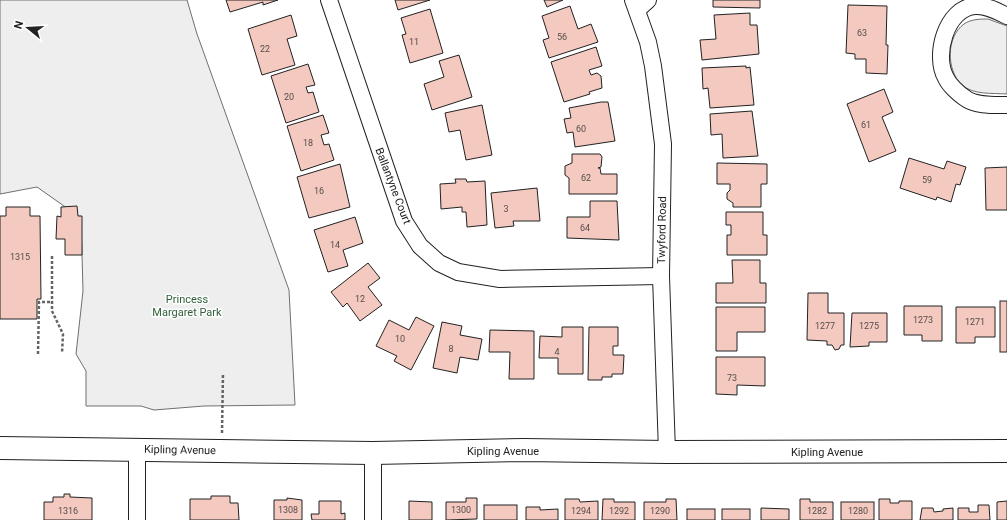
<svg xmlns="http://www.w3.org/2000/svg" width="1007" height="520" viewBox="0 0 1007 520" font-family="Roboto,sans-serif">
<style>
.green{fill:#eee;stroke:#6f6f6f}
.building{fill:#f3c9c0;stroke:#222}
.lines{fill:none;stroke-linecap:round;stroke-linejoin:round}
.minor-casing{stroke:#222;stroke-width:18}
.secondary-casing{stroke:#222;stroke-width:24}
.path{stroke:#646464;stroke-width:2.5;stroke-dasharray:3 2;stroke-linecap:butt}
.minor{stroke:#fff;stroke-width:16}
.secondary{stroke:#fff;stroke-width:22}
.labels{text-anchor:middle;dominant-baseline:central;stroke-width:3;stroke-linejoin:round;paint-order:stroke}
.number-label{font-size:9px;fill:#564c4a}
.street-label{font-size:11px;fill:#222;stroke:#fff}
.park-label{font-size:11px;fill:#2f5e38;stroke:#fff}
</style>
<rect width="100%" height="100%" fill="#fff"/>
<g class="green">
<polygon points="0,0 187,0 197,34 289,290 295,405 204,406 154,410 141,406 86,406 86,371 76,354 83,291 81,218 37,187 0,194"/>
<path d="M 988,19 L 1007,26 L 1007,94 C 993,93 973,95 962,85 C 946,70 946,37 964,24 C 971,19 981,19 988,19 Z"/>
</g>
<g class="building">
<polygon points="226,0 278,0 263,5 263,2 230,12"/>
<polygon points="395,0 430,0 398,10"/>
<polygon points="544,0 563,0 547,7"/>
<polygon points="713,0 760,0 760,8 713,7"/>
<polygon points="848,5 887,6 886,45 888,45 887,74 866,73 866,59 855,59 855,54 846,53"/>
<polygon points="570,6 578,29 591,24 598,42 549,58 543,40 549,38 542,16"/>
<polygon points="430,9 443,53 410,63 402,35 406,34 401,18"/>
<polygon points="750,13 750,25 757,25 759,54 702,60 700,40 716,39 714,15"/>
<polygon points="291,15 297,36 287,39 295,65 262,75 248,29"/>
<polygon points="596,47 602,66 589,70 591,75 597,73 601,76 602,88 589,92 590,94 564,102 551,62"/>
<polygon points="459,55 472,97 432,110 424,84 444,77 439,61"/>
<polygon points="308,64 315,85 306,87 308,93 313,92 319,112 286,123 271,76"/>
<polygon points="746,66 746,68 750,67 754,105 710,108 708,88 703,89 702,68"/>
<polygon points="884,89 893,112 882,117 896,151 869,162 847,104"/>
<polygon points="601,102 608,102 615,141 575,147 573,132 567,133 564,119 571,118 569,108"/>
<polygon points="482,105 492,155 466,160 460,130 449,132 445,113"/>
<polygon points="752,111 758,156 723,158 722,134 711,135 710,114"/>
<polygon points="323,115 329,133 321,135 324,145 329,144 334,160 301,171 287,126"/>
<polygon points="572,154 600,154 602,157 601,167 598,168 600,168 601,174 617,174 617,194 569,194 569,178 565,175 565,166 572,163"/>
<polygon points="909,158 944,169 947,161 966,167 960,185 956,184 951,202 937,197 936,200 900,188"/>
<polygon points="717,163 767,164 767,184 761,184 761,207 733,207 733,203 727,199 727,193 730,190 730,184 717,184"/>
<polygon points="340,164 350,207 309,218 297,177"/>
<polygon points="1007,167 1007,210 986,210 985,168"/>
<polygon points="455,179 466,179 467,182 485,181 487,225 467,227 466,212 462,212 462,207 441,209 440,184 456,183"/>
<polygon points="537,188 540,221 513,221 514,226 495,228 491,193"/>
<polygon points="590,201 617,201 619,240 567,238 567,217 590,217"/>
<polygon points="77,206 78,216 82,216 82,255 65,255 65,239 56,239 57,216 61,217 61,207"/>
<polygon points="6,207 30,207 30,216 40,216 41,299 37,299 37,319 0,319 0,216 6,216"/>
<polygon points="726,212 763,212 763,235 767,235 767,255 727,255 727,235 731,235 731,225 726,225"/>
<polygon points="355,217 363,243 343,250 348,266 328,272 314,230"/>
<polygon points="732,260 760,260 760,283 766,283 766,303 716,303 716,283 733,283"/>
<polygon points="368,263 380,278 368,287 382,305 360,321 347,303 343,307 331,292"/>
<polygon points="808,293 828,293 828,313 844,313 844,345 841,345 839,349 835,350 832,345 827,345 827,341 807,340"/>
<rect x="1000" y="301" width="7" height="51"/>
<polygon points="904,306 942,306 942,341 922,341 922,335 904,335"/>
<polygon points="716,307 765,307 765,332 737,332 737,351 716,351"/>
<polygon points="956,307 995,307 995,337 975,337 975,343 956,343"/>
<polygon points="852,313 887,313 887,342 869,342 869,346 850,347"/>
<polygon points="416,317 434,326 411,370 394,361 397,356 376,346 389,320 409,330"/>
<polygon points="442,322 462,326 460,335 482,339 478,360 460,357 457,373 433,368"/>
<polygon points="562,327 583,327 583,374 558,374 558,358 539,358 540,336 562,337"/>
<polygon points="589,327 618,327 618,346 613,346 613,355 624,355 623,374 612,374 612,377 602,377 602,380 588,380"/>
<polygon points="490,330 534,331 534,379 509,379 510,352 489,352"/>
<polygon points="716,357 765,357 765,386 737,385 737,395 716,394"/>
<polygon points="64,494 70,494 70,497 92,498 92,520 44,520 44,502 53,502 53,497 64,497"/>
<polygon points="211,496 230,496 230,503 238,503 239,520 190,520 190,499 211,499"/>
<polygon points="287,498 302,500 302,520 274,520 274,500 287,500"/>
<polygon points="466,498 477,498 477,519 446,520 446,502 466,502"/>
<polygon points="565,499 579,499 580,502 598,501 598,520 565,520"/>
<polygon points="603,499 614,499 614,502 635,502 635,520 602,520"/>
<polygon points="666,499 676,499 677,520 644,520 644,502 666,502"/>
<polygon points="800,499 810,499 810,502 833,502 833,520 800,520"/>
<polygon points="879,499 890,499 890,503 899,503 899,501 912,501 912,520 879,520"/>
<polygon points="319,501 341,501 341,514 345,513 345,520 312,520 311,514 319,514"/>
<polygon points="409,501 432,502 432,520 409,520"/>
<polygon points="1007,501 1007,520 997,520 997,502"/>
<rect x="841" y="502" width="33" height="18"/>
<rect x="484" y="505" width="33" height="15"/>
<polygon points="978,505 989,505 990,520 958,520 958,508 969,508 969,512 978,512"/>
<polygon points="526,507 540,507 540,510 558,509 558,520 526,520"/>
<polygon points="761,508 789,509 789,520 761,520"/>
<polygon points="922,508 933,508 934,512 943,511 943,509 953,508 953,520 920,520"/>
<rect x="687" y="509" width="28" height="11"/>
<rect x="722" y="509" width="28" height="11"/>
</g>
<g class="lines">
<g class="minor-casing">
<g id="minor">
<polyline points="329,0 404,221 420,246 439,263 458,272 500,279 661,276"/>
<polyline points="633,0 648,42 653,66 663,144 661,276 667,452"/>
<polyline points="637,10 648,0"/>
<path d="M 1007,16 C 997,11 986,5 975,6 C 946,8 933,56 946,78 C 949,85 959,94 965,98 C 975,106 994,105 1007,105"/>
<polyline points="137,520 137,449"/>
<polyline points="373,520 373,453"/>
</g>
</g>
<g class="secondary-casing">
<polyline id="secondary" points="0,448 373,453 524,450 667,452 1007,451"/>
</g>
<g class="path">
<polyline points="52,256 52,311 63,334 62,353"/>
<polyline points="38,354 39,302 53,302"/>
<polyline points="222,433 223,373"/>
</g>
<use href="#minor" class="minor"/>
<use href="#secondary" class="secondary"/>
</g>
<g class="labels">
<g class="number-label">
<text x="862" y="33">63</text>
<text x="562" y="37">56</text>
<text x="414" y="42">11</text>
<text x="265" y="49">22</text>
<text x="289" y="97">20</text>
<text x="866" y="125">61</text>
<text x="581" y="129">60</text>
<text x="308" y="143">18</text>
<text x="586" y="178">62</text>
<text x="927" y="180">59</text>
<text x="319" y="191">16</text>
<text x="506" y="209">3</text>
<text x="585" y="228">64</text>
<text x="335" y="245">14</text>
<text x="20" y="257">1315</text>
<text x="360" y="299">12</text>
<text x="923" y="320">1273</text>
<text x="975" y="322">1271</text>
<text x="825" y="326">1277</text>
<text x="869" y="326">1275</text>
<text x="400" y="339">10</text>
<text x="451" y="349">8</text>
<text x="557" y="352">4</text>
<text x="732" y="378">73</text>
<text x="288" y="510">1308</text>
<text x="461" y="510">1300</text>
<text x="68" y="511">1316</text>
<text x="581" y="511">1294</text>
<text x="619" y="511">1292</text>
<text x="660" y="511">1290</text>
<text x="817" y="511">1282</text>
<text x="858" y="511">1280</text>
</g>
<g class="street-label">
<text transform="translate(393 186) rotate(69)">Ballantyne Court</text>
<text transform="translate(662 230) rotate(-89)">Twyford Road</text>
<text transform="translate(180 450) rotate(1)">Kipling Avenue</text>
<text x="503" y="451">Kipling Avenue</text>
<text x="827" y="452">Kipling Avenue</text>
</g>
<g class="park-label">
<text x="187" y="299">Princess<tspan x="187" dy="13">Margaret Park</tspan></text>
</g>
</g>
<g transform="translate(28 28) rotate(288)" stroke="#ffffff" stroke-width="3" paint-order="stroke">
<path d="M0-3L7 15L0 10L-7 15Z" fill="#222222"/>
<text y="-6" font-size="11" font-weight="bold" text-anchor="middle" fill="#222222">N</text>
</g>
</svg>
